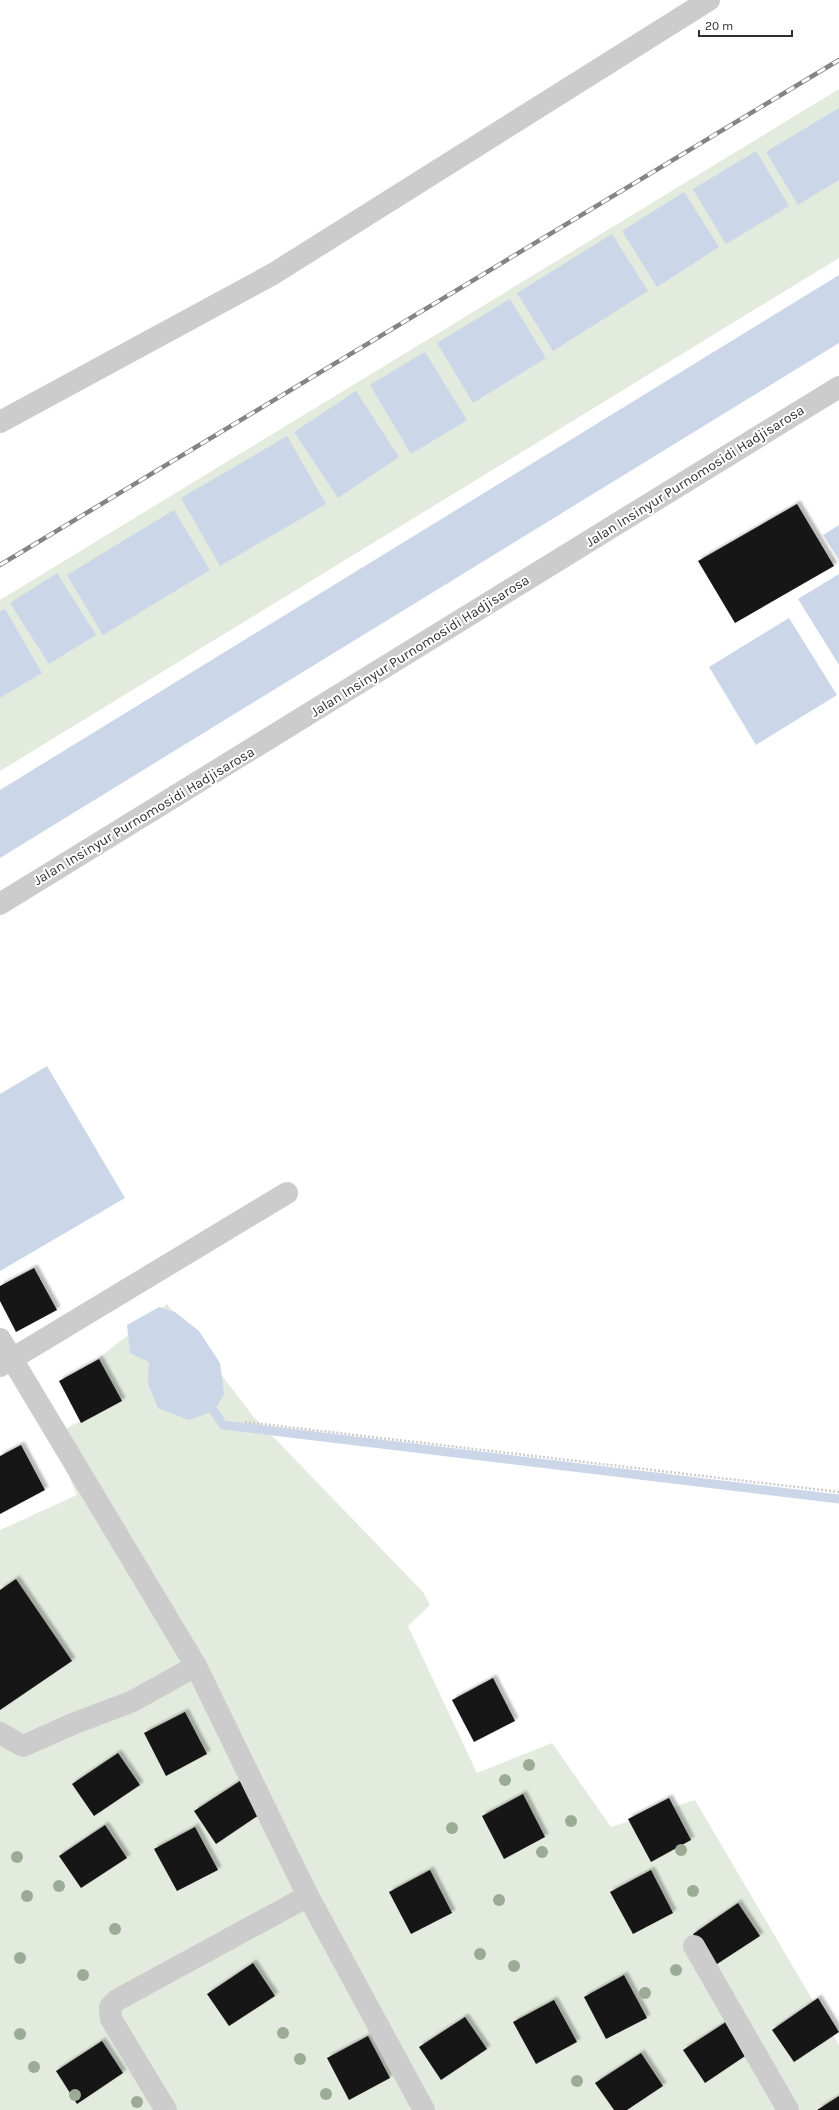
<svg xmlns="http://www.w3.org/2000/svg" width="839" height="2110" viewBox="0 0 839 2110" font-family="Karla,sans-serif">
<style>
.green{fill:#e2ebdd}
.water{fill:#cbd7e9}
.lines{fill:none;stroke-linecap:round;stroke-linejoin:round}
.stream{stroke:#cbd7e9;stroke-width:9}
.building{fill:#161616;filter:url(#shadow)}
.path{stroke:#ccc;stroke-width:2.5;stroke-dasharray:2 2;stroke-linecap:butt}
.minor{stroke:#ccc;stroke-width:22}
.rail-casing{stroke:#848484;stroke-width:4.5}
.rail{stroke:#fff;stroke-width:3;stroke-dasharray:9;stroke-linecap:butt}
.tree{fill:#9bab95}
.labels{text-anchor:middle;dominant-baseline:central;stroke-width:4;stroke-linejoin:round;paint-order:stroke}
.street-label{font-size:14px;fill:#2f2f2f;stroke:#fff}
</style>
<defs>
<filter id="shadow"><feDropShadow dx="3.5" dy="-3.5" stdDeviation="1" flood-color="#0004"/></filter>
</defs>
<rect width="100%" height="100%" fill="#fff"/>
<g class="green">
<polygon points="839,89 839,258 0,771 0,600"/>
<polygon points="167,1304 253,1416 423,1592 430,1605 408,1626 477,1773 552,1743 611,1827 695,1800 839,2045 839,2110 0,2110 0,1530 77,1495 51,1436 104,1409 95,1361"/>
</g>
<g class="water">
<polygon points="839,108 839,180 798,205 766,152"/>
<polygon points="756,151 789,206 726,244 693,189"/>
<polygon points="684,192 719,247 657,287 622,231"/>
<polygon points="612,234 648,291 553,351 517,293"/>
<polygon points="839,275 839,343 0,858 0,790"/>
<polygon points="510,299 546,358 473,403 437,343"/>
<polygon points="425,352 467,420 411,454 370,385"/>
<polygon points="356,391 399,457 338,498 294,432"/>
<polygon points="287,436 326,504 220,566 181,498"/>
<polygon points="174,510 210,570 103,635 67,575"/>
<polygon points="839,525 839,560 823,535"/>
<polygon points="57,573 96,635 49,664 10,603"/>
<polygon points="839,574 839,665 798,599"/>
<polygon points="5,609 42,673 0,698 0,611"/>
<polygon points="789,618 837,695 756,745 709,667"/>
<polygon points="47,1066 125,1198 0,1271 0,1094"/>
<polygon points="159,1307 175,1312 199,1331 220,1363 224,1394 214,1411 189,1420 158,1408 148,1383 149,1362 130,1353 127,1325"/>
</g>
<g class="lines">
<polyline class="stream" points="214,1411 223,1425 839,1499"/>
</g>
<g class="building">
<polygon points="797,504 834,566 735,623 698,561"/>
<polygon points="34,1268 57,1310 16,1332 0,1301 0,1286"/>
<polygon points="99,1359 122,1401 81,1423 59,1381"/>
<polygon points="21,1445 45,1490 0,1514 0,1456"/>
<polygon points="16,1579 72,1661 0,1710 0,1590"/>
<polygon points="493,1678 515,1721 474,1742 452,1700"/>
<polygon points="185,1712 207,1754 166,1776 144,1733"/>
<polygon points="118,1753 140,1785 94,1816 72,1784"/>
<polygon points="240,1781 262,1813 216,1844 194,1811"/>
<polygon points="523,1794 545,1837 504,1859 482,1816"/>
<polygon points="669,1798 691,1840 651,1862 628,1819"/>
<polygon points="105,1825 127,1858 81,1888 59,1856"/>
<polygon points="195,1827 218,1870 177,1891 154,1849"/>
<polygon points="430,1870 452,1913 411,1934 389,1892"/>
<polygon points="651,1870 673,1913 633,1934 610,1892"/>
<polygon points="738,1903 760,1936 714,1966 693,1934"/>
<polygon points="253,1963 275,1996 229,2026 207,1994"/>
<polygon points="624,1975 647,2018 606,2039 584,1997"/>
<polygon points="818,1998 839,2032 794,2062 772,2030"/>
<polygon points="554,2000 577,2042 536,2064 513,2022"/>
<polygon points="465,2017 487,2049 441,2080 419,2047"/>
<polygon points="729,2020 751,2052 705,2083 683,2050"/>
<polygon points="368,2036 390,2078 349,2100 327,2058"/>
<polygon points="102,2041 123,2073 77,2104 56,2071"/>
<polygon points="641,2053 663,2086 627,2110 614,2110 595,2083"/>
<polygon points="839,2096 839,2110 817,2110"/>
</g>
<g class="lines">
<polyline class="path" points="245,1422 839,1492"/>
<g class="minor">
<polyline points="0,422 273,274 709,0"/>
<polyline points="0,904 839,387"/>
<polyline points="0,1339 196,1666"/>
<polyline points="0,1366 287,1193"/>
<polyline points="0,1733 23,1746 75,1723 131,1702 196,1666 308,1896 424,2110"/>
<polyline points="694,1946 788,2110"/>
<polyline points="166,2110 111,2019 110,2007 117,2000 308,1896"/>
</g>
<g class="rail-casing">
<polyline id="rail" points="0,565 839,60"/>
</g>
<use href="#rail" class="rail"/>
</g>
<g class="tree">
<circle cx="529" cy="1765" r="6"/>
<circle cx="505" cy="1780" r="6"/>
<circle cx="571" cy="1821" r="6"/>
<circle cx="452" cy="1828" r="6"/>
<circle cx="681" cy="1850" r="6"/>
<circle cx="542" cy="1852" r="6"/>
<circle cx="17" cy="1857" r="6"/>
<circle cx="59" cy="1886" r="6"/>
<circle cx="693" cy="1891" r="6"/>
<circle cx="27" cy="1896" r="6"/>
<circle cx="499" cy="1900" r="6"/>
<circle cx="115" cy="1929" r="6"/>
<circle cx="480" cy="1954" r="6"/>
<circle cx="20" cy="1958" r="6"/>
<circle cx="514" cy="1966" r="6"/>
<circle cx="676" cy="1970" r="6"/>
<circle cx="83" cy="1975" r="6"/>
<circle cx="645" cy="1993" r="6"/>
<circle cx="283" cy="2033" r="6"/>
<circle cx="20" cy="2034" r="6"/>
<circle cx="300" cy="2059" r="6"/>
<circle cx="34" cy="2067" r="6"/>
<circle cx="577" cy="2081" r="6"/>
<circle cx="326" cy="2094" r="6"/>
<circle cx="75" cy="2095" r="6"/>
<circle cx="137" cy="2102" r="6"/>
</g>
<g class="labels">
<g class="street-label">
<text transform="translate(695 476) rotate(-32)">Jalan Insinyur Purnomosidi Hadjisarosa</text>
<text transform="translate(420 646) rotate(-32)">Jalan Insinyur Purnomosidi Hadjisarosa</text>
<text transform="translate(144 816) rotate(-31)">Jalan Insinyur Purnomosidi Hadjisarosa</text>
</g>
</g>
<path d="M699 30v6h93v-6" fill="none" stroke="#2f2f2f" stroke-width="2"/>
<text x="705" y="30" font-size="12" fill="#2f2f2f" stroke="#ffffff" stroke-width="3" paint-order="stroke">20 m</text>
</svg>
